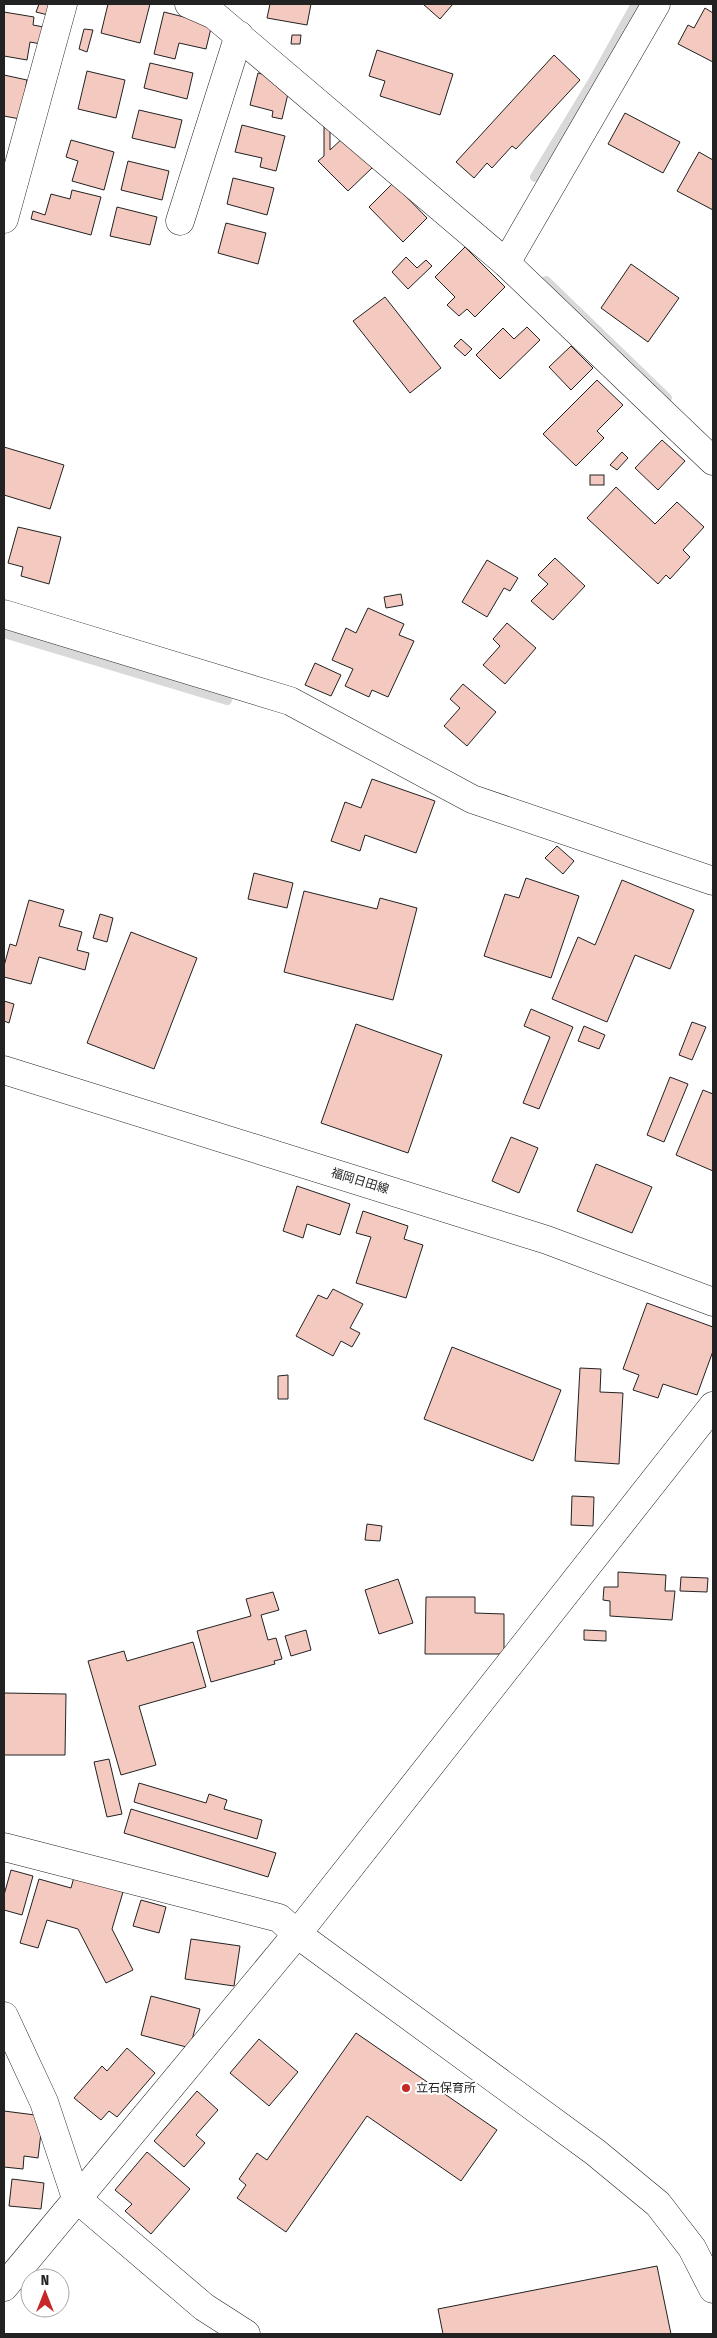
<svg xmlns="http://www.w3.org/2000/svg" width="717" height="2338" viewBox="0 0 717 2338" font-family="'Fira Sans Condensed','Noto Sans JP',sans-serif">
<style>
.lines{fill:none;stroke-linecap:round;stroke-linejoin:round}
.stream{stroke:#d9d9d9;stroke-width:10}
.building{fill:#f3c9c0;stroke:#222}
.minor-casing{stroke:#222;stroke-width:29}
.major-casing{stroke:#222;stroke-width:29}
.minor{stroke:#fff;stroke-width:28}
.major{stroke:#fff;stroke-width:28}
.poi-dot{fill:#c62828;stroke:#fff;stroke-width:2}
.labels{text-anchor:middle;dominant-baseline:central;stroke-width:4;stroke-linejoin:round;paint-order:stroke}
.street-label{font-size:12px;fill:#222;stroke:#fff}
.poi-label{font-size:12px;fill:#222;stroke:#fff;text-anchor:start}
</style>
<rect width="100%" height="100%" fill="#fff"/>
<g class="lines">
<g class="stream">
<polyline points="535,177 596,76 636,4"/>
<polyline points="546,281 667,398"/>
<polyline points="4,633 227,700"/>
</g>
</g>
<g class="building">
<polygon points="39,4 51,4 48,15 36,12"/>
<polygon points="108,4 150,4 140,43 101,33"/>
<polygon points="270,4 311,4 307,25 267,18"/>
<polygon points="423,4 453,4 440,19"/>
<polygon points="705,8 713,13 713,62 678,44 688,25 694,28"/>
<polygon points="4,12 34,17 33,25 49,28 46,45 30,42 27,60 4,56"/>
<polygon points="164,12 212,24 206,49 179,43 175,59 154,54"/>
<polygon points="84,29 93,30 87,52 79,49"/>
<polygon points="292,35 301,35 300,44 291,44"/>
<polygon points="377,50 453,74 440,115 380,96 385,81 369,76"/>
<polygon points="554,55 580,80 516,149 512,146 492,168 487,163 474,178 456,162"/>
<polygon points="150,63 193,73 187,99 144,88"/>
<polygon points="87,71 125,80 116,118 78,109"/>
<polygon points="258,73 291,81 282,119 272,117 273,111 250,105"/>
<polygon points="4,75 27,80 20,119 4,116"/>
<polygon points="139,110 182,120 175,148 132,138"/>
<polygon points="625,113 680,142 663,173 608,144"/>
<polygon points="324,124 330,125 330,150 344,137 373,167 348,191 318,161 324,156"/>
<polygon points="242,125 285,136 276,171 260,167 262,158 235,152"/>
<polygon points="71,140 114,152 104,190 72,181 78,161 66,157"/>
<polygon points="699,152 713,160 713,210 677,191"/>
<polygon points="128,161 169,171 162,200 121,190"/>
<polygon points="233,178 274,188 267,215 227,204"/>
<polygon points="393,183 427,218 403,242 369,207"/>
<polygon points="72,190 101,197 91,235 31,219 33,211 45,215 51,194 70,199"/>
<polygon points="117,207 157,217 150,245 110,236"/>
<polygon points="226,223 266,233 258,264 218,253"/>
<polygon points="465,247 505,287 475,317 467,309 459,316 447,305 455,297 435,277"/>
<polygon points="406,257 417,268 426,260 432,266 408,289 392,272"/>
<polygon points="631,264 679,298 648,342 601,308"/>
<polygon points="385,297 441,368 410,393 353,321"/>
<polygon points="527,327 540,340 500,379 476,355 503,328 514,339"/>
<polygon points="461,339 472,349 465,356 454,346"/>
<polygon points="571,346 593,368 571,390 549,367"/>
<polygon points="597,380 623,405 597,431 604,438 576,466 543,434"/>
<polygon points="662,440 685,461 658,490 635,468"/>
<polygon points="4,447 64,465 50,509 4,495"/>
<polygon points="622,452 628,458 617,470 610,465"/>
<rect x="590" y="475" width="14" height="10"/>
<polygon points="616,487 655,524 677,502 704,527 683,550 690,557 670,579 666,575 658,584 587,518"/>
<polygon points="18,527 61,537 49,584 21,576 23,567 8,563"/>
<polygon points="555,558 585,586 553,620 531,601 548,584 538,575"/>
<polygon points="487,560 518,578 510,591 504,588 487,617 462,602"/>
<polygon points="401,594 403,605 386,608 384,597"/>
<polygon points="368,608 404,624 399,635 414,641 388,697 372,690 369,697 345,686 353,669 332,660 346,628 356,633"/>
<polygon points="507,623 536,648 505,684 483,665 500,646 493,639"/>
<polygon points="315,663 341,675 331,696 305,685"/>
<polygon points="463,684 496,712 467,746 444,726 460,708 450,699"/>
<polygon points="372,779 435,801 416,853 365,835 360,851 331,841 345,802 361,808"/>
<polygon points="557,846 574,861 563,874 545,858"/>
<polygon points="254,873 293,883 287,908 248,899"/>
<polygon points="526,878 579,896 551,978 484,956 505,894 519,898"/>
<polygon points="622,880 694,910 670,969 635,955 607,1022 552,999 578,937 595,945"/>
<polygon points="304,891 377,909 380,898 417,908 393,1000 284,972"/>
<polygon points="29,900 64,910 59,926 82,932 77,950 89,953 85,970 39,957 31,984 4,977 4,966 10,944 16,946"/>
<polygon points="100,914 113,918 107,942 93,938"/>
<polygon points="131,932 197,958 154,1069 87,1043"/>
<polygon points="4,1001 14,1004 9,1023 4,1021"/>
<polygon points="531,1009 573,1027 539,1109 523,1103 550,1037 524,1026"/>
<polygon points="692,1022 706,1027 692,1060 679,1055"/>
<polygon points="356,1024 442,1055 408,1153 321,1123"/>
<polygon points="584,1026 605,1035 599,1049 578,1041"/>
<polygon points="670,1077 688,1084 664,1142 647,1135"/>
<polygon points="703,1090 713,1094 713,1171 676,1155"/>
<polygon points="511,1137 538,1148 519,1193 492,1181"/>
<polygon points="596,1164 652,1187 632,1233 577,1211"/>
<polygon points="297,1186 350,1204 340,1235 307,1224 303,1238 283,1231"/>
<polygon points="363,1211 408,1226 404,1239 423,1245 406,1298 356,1283 371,1237 356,1233"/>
<polygon points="333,1289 363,1304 350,1328 360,1333 352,1347 341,1341 333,1356 296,1336 318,1295 327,1299"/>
<polygon points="647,1303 713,1327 713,1351 697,1395 663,1384 658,1398 633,1390 639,1375 623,1369"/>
<polygon points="452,1347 561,1390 533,1461 424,1419"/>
<polygon points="580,1368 601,1369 600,1392 623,1393 619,1464 575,1461"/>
<polygon points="288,1375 288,1399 278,1399 278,1376"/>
<polygon points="572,1496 594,1497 593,1526 571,1525"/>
<polygon points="367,1524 382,1526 380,1541 365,1540"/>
<polygon points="618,1572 666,1575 665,1591 675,1591 672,1620 610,1616 610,1601 603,1600 604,1587 618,1587"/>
<polygon points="681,1577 708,1578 707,1592 680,1591"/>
<polygon points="398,1579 413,1623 379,1634 365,1590"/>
<polygon points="273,1592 279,1610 261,1615 268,1640 276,1638 282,1659 274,1661 275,1664 211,1682 197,1631 251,1616 246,1599"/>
<polygon points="426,1597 475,1597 475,1613 504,1614 504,1654 425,1654"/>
<polygon points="306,1630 311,1650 291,1656 285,1636"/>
<polygon points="584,1630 606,1631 606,1641 584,1640"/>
<polygon points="193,1642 206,1687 139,1706 156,1765 121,1775 88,1661 124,1651 127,1661"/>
<polygon points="4,1693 66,1694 65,1755 4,1755"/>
<polygon points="109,1759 122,1814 107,1817 94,1762"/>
<polygon points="139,1783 206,1803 209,1794 227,1800 224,1809 262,1820 257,1839 134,1802"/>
<polygon points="131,1809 276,1853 268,1877 124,1833"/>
<polygon points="11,1870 33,1876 22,1915 4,1910 4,1895"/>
<polygon points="74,1877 123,1892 112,1929 133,1970 106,1983 78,1929 47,1920 38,1948 20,1943 39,1879 71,1888"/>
<polygon points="141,1900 166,1907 159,1933 133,1926"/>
<polygon points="191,1939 240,1946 234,1986 185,1979"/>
<polygon points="151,1996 200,2009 190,2048 141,2035"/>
<polygon points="356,2033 497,2130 461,2181 367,2116 286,2232 237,2198 246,2185 239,2179 257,2153 267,2160"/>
<polygon points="259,2039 298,2072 269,2106 230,2073"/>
<polygon points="127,2048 155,2073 117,2117 109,2111 101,2120 74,2098 102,2066 107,2071"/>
<polygon points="197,2091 218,2110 196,2135 205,2143 184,2167 154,2141"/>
<polygon points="4,2111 43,2116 38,2158 24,2156 23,2169 4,2167"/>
<polygon points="147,2152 190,2189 151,2234 125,2211 132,2204 115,2190"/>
<polygon points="12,2179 44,2183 41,2209 9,2206"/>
<polygon points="657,2266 671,2334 443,2334 438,2309"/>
</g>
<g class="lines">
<g class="minor-casing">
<g id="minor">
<polyline points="189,4 214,15 506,263 713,461"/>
<polyline points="4,219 63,4"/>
<polyline points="180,221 239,35"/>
<polyline points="506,263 656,4"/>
<polyline points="4,614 290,701 472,799 713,881"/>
<polyline points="4,1847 279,1918 297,1934 595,2152 658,2204 692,2248 713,2289"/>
<polyline points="4,2016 44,2102 76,2198 204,2307 246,2334"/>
<polyline points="4,2287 297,1934 713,1406"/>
</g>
</g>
<g class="major-casing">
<polyline id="major" points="4,1070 547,1240 713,1302"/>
</g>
<use href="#minor" class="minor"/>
<use href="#major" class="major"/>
</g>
<circle class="poi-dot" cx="406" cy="2088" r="5"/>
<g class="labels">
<g class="street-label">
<text transform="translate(360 1181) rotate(17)">福岡日田線</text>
</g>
<g class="poi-label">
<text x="416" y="2088">立石保育所</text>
</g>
</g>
<rect width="717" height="2338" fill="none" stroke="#222222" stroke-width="10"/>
<g transform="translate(45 2293)"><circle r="24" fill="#ffffff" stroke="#a7a7a7"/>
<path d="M0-4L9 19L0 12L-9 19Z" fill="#c62828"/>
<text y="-8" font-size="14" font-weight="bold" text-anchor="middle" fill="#222222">N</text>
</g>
</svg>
